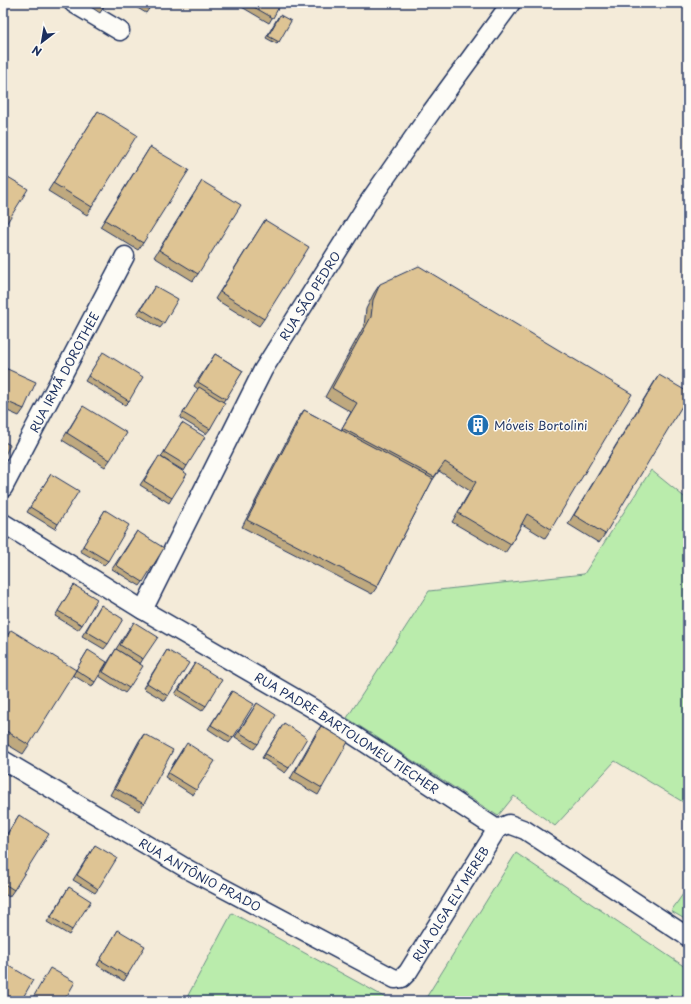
<svg xmlns="http://www.w3.org/2000/svg" width="691" height="1004" viewBox="0 0 691 1004" font-family="'Playpen Sans',sans-serif">
<style>
.green{fill:#baecac;stroke:#6a8e85}
.lines{fill:none;stroke-linecap:round;stroke-linejoin:round}
.street-casing{stroke:#1b2f5e;stroke-width:21}
.street{stroke:#fdfcf7;stroke-width:18}
.wall{fill:#bfa97f;stroke:#1b2f5e}
.building{fill:#dec494;stroke:#1b2f5e}
.labels{text-anchor:middle;dominant-baseline:central;stroke-width:3;stroke-linejoin:round;paint-order:stroke}
.street-label{font-size:12px;fill:#1b2f5e;stroke:#fdfcf7}
.poi-label{font-size:12px;fill:#1b2f5e;stroke:#fdfcf7;text-anchor:start}
</style>
<rect width="100%" height="100%" fill="#f4ebd9"/>
<filter id="ink" filterUnits="userSpaceOnUse"><feTurbulence type="fractalNoise" baseFrequency=".025" numOctaves="2"/><feDisplacementMap in="SourceGraphic" scale="8" xChannelSelector="R" yChannelSelector="G"/><feConvolveMatrix kernelMatrix="1 2 1 2 8 2 1 2 1" color-interpolation-filters="sRGB"/></filter>
<g filter="url(#ink)">
<g class="green">
<polygon points="651,470 688,500 688,805 615,761 555,826 514,796 498,816 347,718 429,591 584,574"/>
<polygon points="516,853 688,969 688,1001 424,1001"/>
<polygon points="688,887 688,921 671,911"/>
<polygon points="232,913 392,1001 185,1001"/>
</g>
<g class="lines">
<g class="street-casing">
<g id="street">
<polyline points="73,3 120,31"/>
<path id="s1" d="M 3,488 L 125,256"/>
<path id="s2" d="M 3,523 L 143,610 L 312,708 L 497,829"/>
<path id="s3" d="M 143,610 L 263,370 L 368,203 L 432,111 L 511,3"/>
<path id="s4" d="M 3,760 L 189,870 L 395,979 L 402,978 L 408,972 L 497,829"/>
<polyline points="497,829 509,824 525,830 688,937"/>
</g>
</g>
<use href="#street" class="street"/>
</g>
<g class="wall">
<polygon points="85,3 106,3 100,13"/>
<polygon points="129,3 153,3 146,13"/>
<polygon points="235,3 281,3 269,23"/>
<polygon points="278,17 279,42 277,44 266,38"/>
<polygon points="98,111 92,207 87,215 48,191"/>
<polygon points="150,147 143,243 138,250 100,227"/>
<polygon points="202,181 198,274 193,281 154,257"/>
<polygon points="265,220 264,319 259,326 215,299"/>
<polygon points="380,284 551,529 545,538 522,524 511,544 505,553 452,522 470,491 439,471 432,481 377,587 372,594 242,527 299,417 304,410 341,430 351,412 325,397 364,326 366,309 374,293"/>
<polygon points="155,286 164,323 160,328 137,314"/>
<polygon points="215,354 243,371 223,402 210,429 206,434 180,418 198,389 194,386"/>
<polygon points="100,357 129,401 125,405 85,381"/>
<polygon points="3,367 24,409 19,416 3,409"/>
<polygon points="659,375 605,534 599,543 568,524 653,384"/>
<polygon points="83,406 110,460 105,467 62,440"/>
<polygon points="182,423 187,466 184,471 161,457"/>
<polygon points="156,461 172,498 169,503 140,485"/>
<polygon points="51,474 58,524 55,529 27,512"/>
<polygon points="105,510 108,561 104,565 80,551"/>
<polygon points="137,531 143,582 140,586 112,569"/>
<polygon points="74,585 82,625 78,630 55,616"/>
<polygon points="101,605 108,644 104,649 82,636"/>
<polygon points="130,627 143,659 140,664 116,649"/>
<polygon points="11,630 29,745 23,754 3,742 3,642"/>
<polygon points="116,649 129,688 125,693 99,676"/>
<polygon points="88,650 95,682 92,687 73,675"/>
<polygon points="167,650 168,696 165,701 143,688"/>
<polygon points="195,663 206,706 202,711 175,694"/>
<polygon points="232,691 233,738 229,743 208,729"/>
<polygon points="257,703 258,744 254,749 235,737"/>
<polygon points="284,723 289,768 285,773 262,758"/>
<polygon points="321,726 322,788 318,795 290,779 316,733"/>
<polygon points="144,734 144,804 139,811 110,795 139,741"/>
<polygon points="183,748 196,790 193,795 165,777"/>
<polygon points="19,815 14,890 9,897 3,893 3,840"/>
<polygon points="95,845 98,889 95,893 73,880"/>
<polygon points="69,887 72,930 69,935 47,922"/>
<polygon points="118,930 127,976 124,981 97,965"/>
</g>
<g class="building">
<polygon points="96,3 106,3 103,8"/>
<polygon points="140,3 153,3 149,9"/>
<polygon points="247,3 281,3 273,18"/>
<polygon points="280,15 291,21 279,42 268,36"/>
<polygon points="98,111 137,135 92,207 53,183"/>
<polygon points="150,147 189,170 143,243 105,220"/>
<polygon points="3,174 28,189 3,229"/>
<polygon points="202,181 241,205 198,274 159,250"/>
<polygon points="265,220 309,247 264,319 220,292"/>
<polygon points="419,266 632,394 551,529 527,514 511,544 458,513 476,482 445,462 434,477 342,428 357,403 332,388 371,317 373,300 380,284"/>
<polygon points="155,286 178,299 164,323 141,309"/>
<polygon points="103,352 143,377 129,401 88,376"/>
<polygon points="215,354 243,371 226,399 198,382"/>
<polygon points="3,367 36,382 24,409 3,400"/>
<polygon points="659,375 688,392 688,396 605,534 574,515"/>
<polygon points="199,387 225,403 210,429 183,413"/>
<polygon points="83,406 127,433 110,460 67,433"/>
<polygon points="304,410 433,479 377,587 247,520"/>
<polygon points="182,423 205,437 187,466 164,452"/>
<polygon points="3,441 10,445 3,459"/>
<polygon points="159,456 187,474 172,498 144,481"/>
<polygon points="51,474 79,491 58,524 30,507"/>
<polygon points="105,510 129,525 108,561 83,546"/>
<polygon points="137,531 164,548 143,582 116,565"/>
<polygon points="74,585 97,599 82,625 58,611"/>
<polygon points="101,605 123,619 108,644 86,631"/>
<polygon points="134,622 158,637 143,659 120,645"/>
<polygon points="11,630 76,670 29,745 3,729 3,643"/>
<polygon points="116,649 143,666 129,688 103,672"/>
<polygon points="88,650 107,662 95,682 76,670"/>
<polygon points="167,650 189,663 168,696 147,683"/>
<polygon points="195,663 222,680 206,706 179,690"/>
<polygon points="232,691 254,704 233,738 211,725"/>
<polygon points="257,703 276,715 258,744 239,732"/>
<polygon points="284,723 307,738 289,768 265,754"/>
<polygon points="321,726 348,742 322,788 295,772"/>
<polygon points="144,734 173,750 144,804 115,788"/>
<polygon points="187,743 215,761 196,790 168,773"/>
<polygon points="19,815 49,834 14,890 3,883 3,841"/>
<polygon points="95,845 117,858 98,889 77,875"/>
<polygon points="69,887 91,901 72,930 51,917"/>
<polygon points="118,930 145,946 127,976 100,960"/>
<polygon points="3,962 33,980 21,1001 5,1001 3,1000"/>
<polygon points="50,968 75,982 64,1001 31,1001"/>
<polygon points="142,997 149,1001 139,1001"/>
</g>
</g>
<defs>
<g id="building-disc" transform="scale(1.15)"><circle r="9.5" fill="#1f6fb2" stroke="#fdfcf7"/><path d="M-4-6H4V6H1V3H-1V6H-4ZM-2.5-4.3h1.7v1.8h-1.7ZM.8-4.3h1.7v1.8H.8ZM-2.5-1h1.7V.8h-1.7ZM.8-1h1.7V.8H.8Z" fill="#fff"/></g>
</defs>
<g fill-rule="evenodd">
<use href="#building-disc" x="478" y="425"/>
</g>
<g class="labels">
<g class="street-label">
<text stroke="none"><textPath href="#s3" startOffset="356">RUA SÃO PEDRO</textPath></text>
<text stroke="none"><textPath href="#s1" startOffset="131">RUA IRMÃ DOROTHEE</textPath></text>
<text stroke="none"><textPath href="#s2" startOffset="403">RUA PADRE BARTOLOMEU TIECHER</textPath></text>
<text stroke="none"><textPath href="#s4" startOffset="228">RUA ANTÔNIO PRADO</textPath></text>
<text stroke="none"><textPath href="#s4" startOffset="545">RUA OLGA ELY MEREB</textPath></text>
</g>
<g class="poi-label">
<text x="494" y="425">Móveis Bortolini</text>
</g>
</g>
<rect width="691" height="1004" fill="none" stroke="#fdfcf7" stroke-width="16"/>
<rect x="8" y="8" width="675" height="988" fill="none" stroke="#1b2f5e" stroke-width="1.5" filter="url(#ink)"/>
<g transform="translate(42 42) rotate(211)" stroke="#fdfcf7" stroke-width="3" paint-order="stroke">
<path d="M0-3L7 15L0 10L-7 15Z" fill="#1b2f5e"/>
<text y="-6" font-size="11" font-weight="bold" text-anchor="middle" fill="#1b2f5e">N</text>
</g>
</svg>
